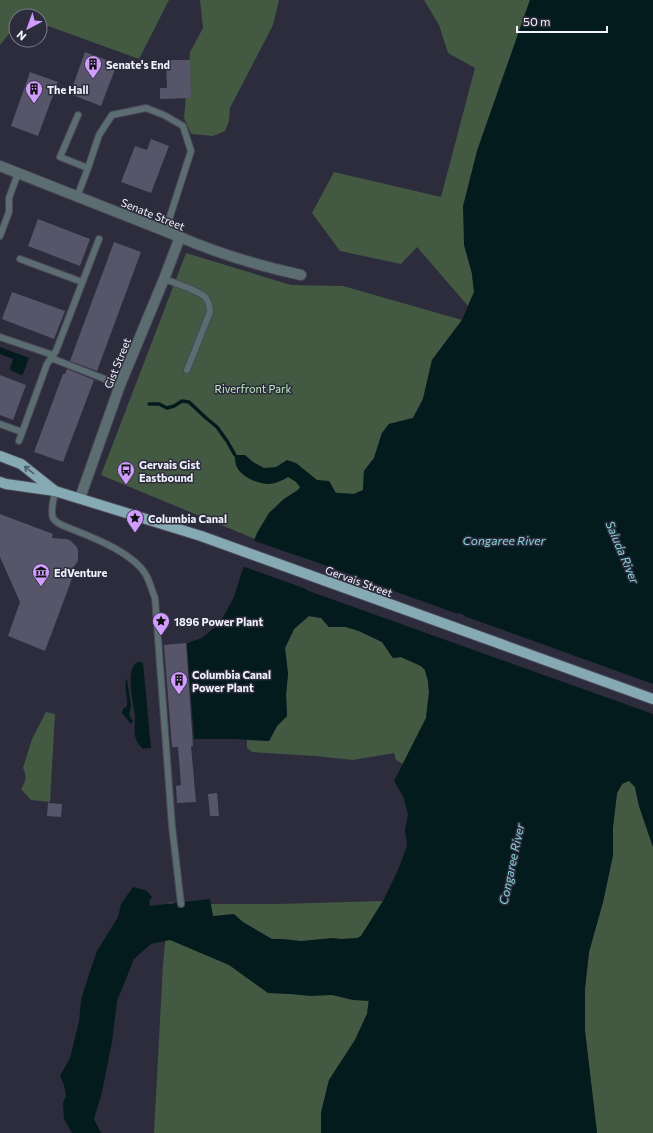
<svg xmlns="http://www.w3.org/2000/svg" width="653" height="1133" viewBox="0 0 653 1133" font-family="Commissioner,sans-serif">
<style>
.green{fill:#435942}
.water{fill:#041b1d}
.pier{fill:#2d2c3d}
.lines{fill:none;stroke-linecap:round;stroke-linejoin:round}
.stream{stroke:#041b1d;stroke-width:3.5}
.building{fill:#565569}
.service-casing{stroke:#494858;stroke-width:8}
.minor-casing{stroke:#494858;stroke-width:12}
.tertiary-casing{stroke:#494858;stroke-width:12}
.primary-casing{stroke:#494858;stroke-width:12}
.service{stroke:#5b6d71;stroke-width:6}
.minor{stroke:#5b6d71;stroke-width:10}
.tertiary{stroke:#5b6d71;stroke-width:10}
.primary{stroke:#86aab4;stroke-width:10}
.oneway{stroke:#515e6d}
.labels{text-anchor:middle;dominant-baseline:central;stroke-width:3;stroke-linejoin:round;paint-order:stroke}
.poi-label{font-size:11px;font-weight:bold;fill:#f2f2fe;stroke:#2d2c3d;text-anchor:start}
.street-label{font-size:11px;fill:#f2f2fe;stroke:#2d2c3d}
.park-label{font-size:11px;fill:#bfedbd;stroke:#2d2c3d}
.water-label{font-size:12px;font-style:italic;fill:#85d5dc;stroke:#2d2c3d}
</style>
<rect width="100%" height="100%" fill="#2d2c3d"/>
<g class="green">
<polygon points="0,0 169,0 139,59 40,23 40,16 16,16 16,25 0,45"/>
<polygon points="200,0 279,0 273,25 230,108 229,121 225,131 213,136 191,134 184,118 190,52 203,28"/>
<polygon points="424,0 530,0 477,151 472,274 474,292 468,306 417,247 401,264 340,251 312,213 334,172 441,197 475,68 448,53 439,25"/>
<polygon points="186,253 291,285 343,286 462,320 432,360 423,399 413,418 389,424 382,433 374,458 364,471 363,490 354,494 298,490 284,499 269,513 255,539 101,475"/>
<polygon points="309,616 321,618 329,627 346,627 359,631 382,642 393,658 401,657 421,666 425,670 428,681 429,692 426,718 403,764 396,760 394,753 353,760 315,756 252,752 247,748 247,740 269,741 277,726 287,716 286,694 288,674 285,648 294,629"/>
<path d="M 46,712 L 55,714 L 50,802 L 31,800 L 21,789 C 26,782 27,775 23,768 L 32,739 Z"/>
<polygon points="629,780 635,787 639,806 653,847 653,1133 597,1133 585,1031 585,988 589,952 603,902 613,855 613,827 617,793 622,784"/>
<polygon points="383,901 361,936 371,977 367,1014 355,1040 329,1080 321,1113 321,1133 154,1133 163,964 169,902 181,904 277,904"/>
</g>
<g class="water">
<path d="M 530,0 L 653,0 L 653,847 L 639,806 L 635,787 L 629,781 L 622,784 L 617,793 L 613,827 L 613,855 L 603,902 L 589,952 L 585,988 L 585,1031 L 597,1133 L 321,1133 L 321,1113 L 329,1080 L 355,1040 L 367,1014 L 369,1001 L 353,1000 L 332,995 L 311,996 L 290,994 L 268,993 L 229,965 L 170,940 L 151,944 L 134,959 L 117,1001 L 112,1042 L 102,1092 L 94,1119 L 101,1133 L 72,1133 L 64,1119 L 63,1103 L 66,1096 L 64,1085 L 60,1076 L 70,1058 L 79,1022 L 81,1000 L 89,974 L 97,951 L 118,917 L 121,904 L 133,887 L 147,891 L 152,897 L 149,901 L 150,906 L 210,899 L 213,916 L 234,914 L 243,922 L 272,939 L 283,939 L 301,941 L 333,938 L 341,939 L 357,938 L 361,936 L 383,901 L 398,870 L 407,846 L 405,830 L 408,814 L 403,796 L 394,781 L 426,718 L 429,692 L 428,681 L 425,670 L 421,666 L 401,657 L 393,658 L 382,642 L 359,631 L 346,627 L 329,627 L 321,618 L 309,616 L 294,629 L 285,648 L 288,674 L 286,694 L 287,716 L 277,726 L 269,741 L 237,739 L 194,739 L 187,643 L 202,638 L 220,623 L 234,597 L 241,574 L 257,533 L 269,513 L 284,499 L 298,490 L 300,487 L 296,482 L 288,477 C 283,480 277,483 270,484 C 259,485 239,476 236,465 C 235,462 235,458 235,455 L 245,455 L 253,462 L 264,468 L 276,467 L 287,460 L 296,463 L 317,480 L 329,481 L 336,493 L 354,494 L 363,490 L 364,471 L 374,458 L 382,433 L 389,424 L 413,418 L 423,399 L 432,360 L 462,320 L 474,292 L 472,274 L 464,245 L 463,206 L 477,151 Z"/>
<polygon points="0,347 29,358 23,374 21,375 10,370 10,369 13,359 0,354"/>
<path d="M 138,662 L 141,662 L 143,663 L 151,748 L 147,748 L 143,749 C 139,745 136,741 135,736 C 134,729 135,723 135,716 C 134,705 124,668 138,662 Z"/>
<path d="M 127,679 L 131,704 C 131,705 130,713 129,715 L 133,721 L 131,724 L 122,713 L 123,709 L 127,706 C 128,697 124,689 126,680 Z"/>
</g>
<polygon class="pier" points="252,540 316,562 387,588 391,589 391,590 458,614 459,613 464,615 464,616 653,684 653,714 306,590 306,589 242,566"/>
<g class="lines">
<polyline class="stream" points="149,404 159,404 167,408 174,406 182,401 189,402 206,418 217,427 227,441 235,455"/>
</g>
<g class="building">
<polygon points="85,52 117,64 101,106 70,94"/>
<polygon points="171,60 190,60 191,98 160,99 160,88 167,88 166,62 171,62"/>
<polygon points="30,72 58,82 38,136 11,126"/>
<polygon points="151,139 169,146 151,193 121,182 135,146 147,150"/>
<polygon points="38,219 90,239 80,266 28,246"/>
<polygon points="114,242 141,252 97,371 70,361"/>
<polygon points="12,292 65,311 54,339 2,319"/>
<polygon points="67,369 94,380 63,462 34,452 63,374 65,374"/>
<polygon points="0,375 26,385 13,420 0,415"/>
<polygon points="0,514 53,534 52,538 67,539 71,541 77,547 78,550 78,561 68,575 73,576 45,651 8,636 20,602 0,557"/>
<polygon points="186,643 193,746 191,746 196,802 177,803 176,786 181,785 178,747 172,747 164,645"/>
<polygon points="217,793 219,816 210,816 208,794"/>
<polygon points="48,803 62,804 61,817 47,816"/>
</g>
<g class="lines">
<g class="service-casing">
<g id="service">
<polyline points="78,115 60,157 88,168"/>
<polyline points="77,197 88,168 99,135 112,115 146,108 164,115 183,126 191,151 165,232"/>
<polyline points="0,236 9,212 9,198 18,173"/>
<polyline points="20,259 82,282"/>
<path d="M 164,279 C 175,283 198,290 205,297 C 209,302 210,307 210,312 L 187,370"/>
<polyline points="0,337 53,355"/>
<polyline points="51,358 120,385"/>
<polyline points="0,424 22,432"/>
<polyline points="19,441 47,364 56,351 99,239"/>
<path d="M 55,491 C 54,498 50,511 53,518 C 57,525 68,527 74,530 C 97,539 134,554 146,575 C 150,582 152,591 155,598 L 172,826 L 181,904"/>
</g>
</g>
<g class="minor-casing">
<path id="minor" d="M 80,498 L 120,385 L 164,279 L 180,237 C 219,254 260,266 301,275"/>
</g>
<g class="tertiary-casing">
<polyline id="tertiary" points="0,166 180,237"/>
</g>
<g class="primary-casing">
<g id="primary">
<polyline points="0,456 21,464 55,491"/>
<polyline points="0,482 6,484 55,491 201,536 653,699"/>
</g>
</g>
<use href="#service" class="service"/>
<use href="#minor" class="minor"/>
<use href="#tertiary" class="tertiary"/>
<use href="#primary" class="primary"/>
</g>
<defs><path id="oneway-shaft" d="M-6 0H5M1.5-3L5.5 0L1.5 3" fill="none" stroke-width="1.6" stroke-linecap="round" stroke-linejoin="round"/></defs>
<use class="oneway" href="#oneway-shaft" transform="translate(29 470) rotate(-142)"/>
<defs>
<g id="building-pin" transform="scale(0.9)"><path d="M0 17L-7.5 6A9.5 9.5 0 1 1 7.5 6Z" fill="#d09dfe" stroke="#2d2c3d"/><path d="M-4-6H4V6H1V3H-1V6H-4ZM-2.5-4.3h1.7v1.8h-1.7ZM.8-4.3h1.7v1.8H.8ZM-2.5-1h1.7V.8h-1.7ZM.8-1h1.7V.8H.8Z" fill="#111"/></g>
<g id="bus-pin" transform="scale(0.9)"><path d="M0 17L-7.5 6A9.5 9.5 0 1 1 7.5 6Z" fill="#d09dfe" stroke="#2d2c3d"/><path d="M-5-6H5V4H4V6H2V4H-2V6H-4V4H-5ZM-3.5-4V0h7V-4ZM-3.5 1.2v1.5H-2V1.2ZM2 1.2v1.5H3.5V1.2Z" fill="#111"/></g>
<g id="sight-pin" transform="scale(0.9)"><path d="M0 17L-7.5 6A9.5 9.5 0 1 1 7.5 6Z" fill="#d09dfe" stroke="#2d2c3d"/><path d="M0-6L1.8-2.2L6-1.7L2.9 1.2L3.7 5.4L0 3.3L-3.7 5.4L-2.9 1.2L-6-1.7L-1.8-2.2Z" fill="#111"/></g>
<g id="museum-pin" transform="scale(0.9)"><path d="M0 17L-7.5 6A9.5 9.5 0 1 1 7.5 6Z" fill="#d09dfe" stroke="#2d2c3d"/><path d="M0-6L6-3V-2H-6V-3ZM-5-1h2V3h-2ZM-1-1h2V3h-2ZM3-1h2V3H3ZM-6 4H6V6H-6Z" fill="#111"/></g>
</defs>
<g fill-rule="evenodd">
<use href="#building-pin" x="93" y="64"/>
<use href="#building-pin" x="34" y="89"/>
<use href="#bus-pin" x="126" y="470"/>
<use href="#sight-pin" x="135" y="518"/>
<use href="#museum-pin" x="41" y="572"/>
<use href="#sight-pin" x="161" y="621"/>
<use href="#building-pin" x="179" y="680"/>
</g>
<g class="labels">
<g class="poi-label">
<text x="106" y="64">Senate's End</text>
<text x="47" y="89">The Hall</text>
<text x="139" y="464">Gervais Gist<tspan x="139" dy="13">Eastbound</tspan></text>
<text x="148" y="518">Columbia Canal</text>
<text x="54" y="572">EdVenture</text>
<text x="174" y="621">1896 Power Plant</text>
<text x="192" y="674">Columbia Canal<tspan x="192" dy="13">Power Plant</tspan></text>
</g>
<g class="street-label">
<text transform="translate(153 214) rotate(22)">Senate Street</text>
<text transform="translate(117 363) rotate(-68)">Gist Street</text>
<text transform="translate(359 581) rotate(20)">Gervais Street</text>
</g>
<g class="park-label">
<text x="253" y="388">Riverfront Park</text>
</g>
<g class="water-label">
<text x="504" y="540">Congaree River</text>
<text transform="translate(623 552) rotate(67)">Saluda River</text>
<text transform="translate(511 864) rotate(-78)">Congaree River</text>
</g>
</g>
<g transform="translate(28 28) rotate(221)"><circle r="19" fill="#2d2c3d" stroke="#7c7b8a"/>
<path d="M0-3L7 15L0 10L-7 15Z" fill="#d09dfe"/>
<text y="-6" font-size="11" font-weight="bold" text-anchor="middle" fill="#f2f2fe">N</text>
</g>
<path d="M517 26v6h90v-6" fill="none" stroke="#f2f2fe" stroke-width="2"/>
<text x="523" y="26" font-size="12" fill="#f2f2fe" stroke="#2d2c3d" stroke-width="3" paint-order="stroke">50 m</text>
</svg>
